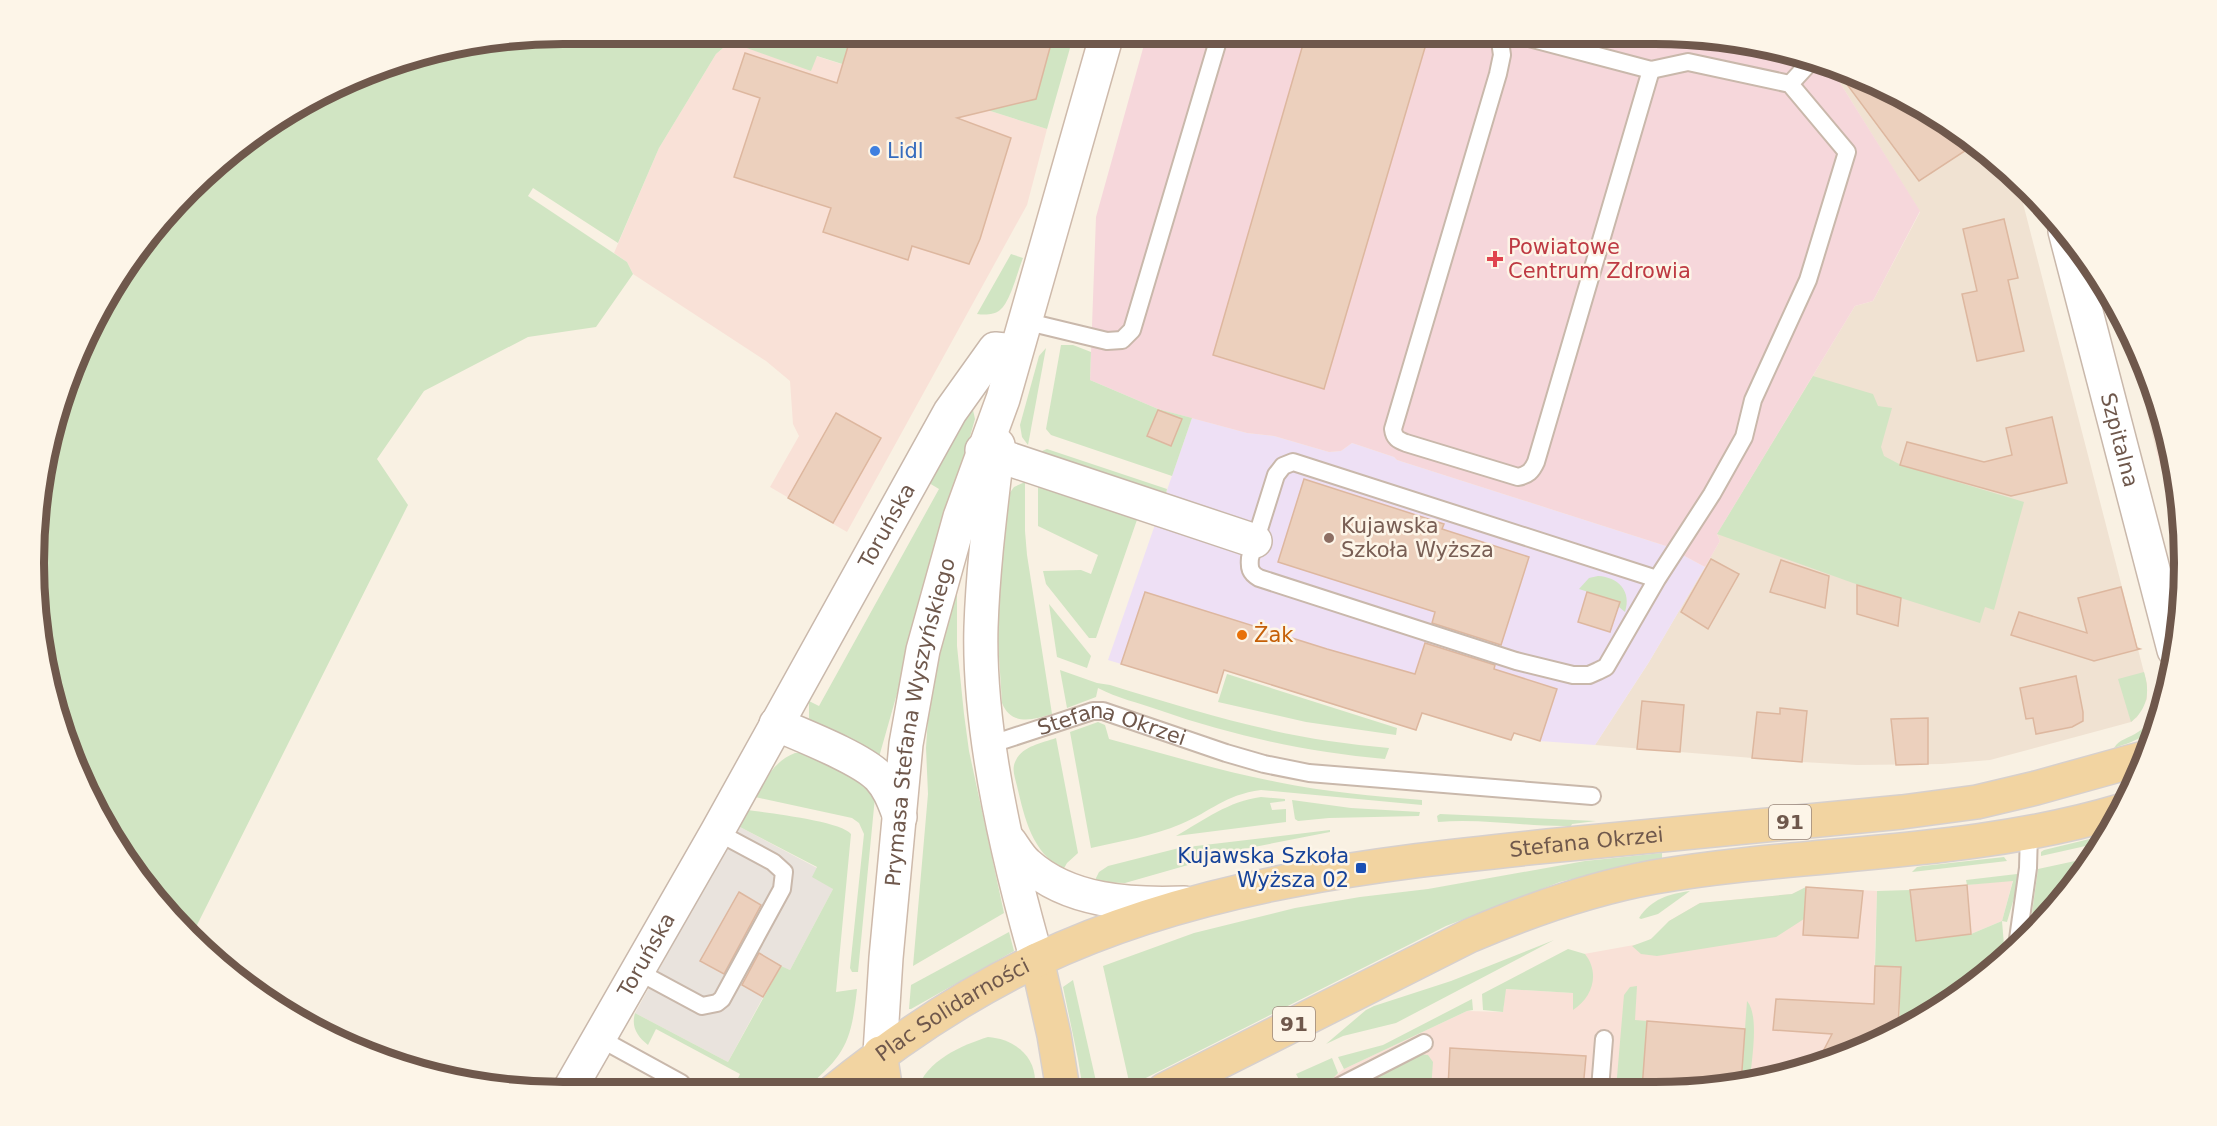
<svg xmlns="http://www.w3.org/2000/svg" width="2217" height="1126" viewBox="0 0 2217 1126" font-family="'DejaVu Sans',sans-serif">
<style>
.residential{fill:#f0e2d2}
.commercial{fill:#f9e1d7}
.industrial{fill:#e9e3dd}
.education{fill:#eee0f5}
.medical{fill:#f6d7db}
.green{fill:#d1e5c3}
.building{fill:#ecd0bd;stroke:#ddb79f;stroke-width:1.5}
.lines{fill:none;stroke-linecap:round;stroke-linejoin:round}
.lane-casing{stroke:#c9b8ab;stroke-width:20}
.street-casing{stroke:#c9b8ab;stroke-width:36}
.secondary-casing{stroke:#cebaab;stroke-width:36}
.primary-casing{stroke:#d7d0cd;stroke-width:36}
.lane{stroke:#fff;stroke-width:16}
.street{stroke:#fff;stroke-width:33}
.secondary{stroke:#fff;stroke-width:33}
.primary{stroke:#f2d4a1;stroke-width:33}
.shop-dot{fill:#3f7fe0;stroke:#fdf5e8;stroke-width:2}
.health-dot{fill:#e0444e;stroke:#fdf5e8;stroke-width:2}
.education-dot{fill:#8d6e63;stroke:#fdf5e8;stroke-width:2}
.food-dot{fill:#e8710a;stroke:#fdf5e8;stroke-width:2}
.transit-dot{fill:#1a4fb4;stroke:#fdf5e8;stroke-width:2}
.labels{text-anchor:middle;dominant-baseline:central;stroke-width:5;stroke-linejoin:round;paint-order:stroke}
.shield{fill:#fdf5e8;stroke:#9a877b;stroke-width:1.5}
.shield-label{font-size:20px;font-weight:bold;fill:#6f584c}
.shop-label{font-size:21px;fill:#366cbe;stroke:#fdf5e8;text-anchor:start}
.health-label{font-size:21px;fill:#be3a42;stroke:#fdf5e8;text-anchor:start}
.street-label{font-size:21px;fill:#6f584c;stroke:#fdf5e8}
.education-label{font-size:21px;fill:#785e54;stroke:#fdf5e8;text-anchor:start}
.food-label{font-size:21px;fill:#c56008;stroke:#fdf5e8;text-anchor:start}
.transit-label{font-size:21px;fill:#164399;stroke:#fdf5e8;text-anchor:end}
.rim{fill:none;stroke:#6f584c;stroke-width:8}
</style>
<rect width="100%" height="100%" fill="#f9f1e3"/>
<g class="residential">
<polygon points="1829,65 1888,88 1976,142 2017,180 2147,684 2147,699 2137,717 2131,722 1990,760 1942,764 1857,765 1802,762 1595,745 1649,662 1720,541 1717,534 1855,306 1873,301 1920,212"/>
<polygon points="2127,329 2156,392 2169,449 2156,450"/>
</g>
<g class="commercial">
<polygon points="730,42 811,70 816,56 1047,129 1027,205 847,532 770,487 799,436 793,424 790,381 766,361 633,274 627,262 614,253 659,148 716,54"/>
<polygon points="2169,449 2179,493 2181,541 2156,450"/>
<polygon points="2013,880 2002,921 1971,934 1967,885"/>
<polygon points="1806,887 1877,891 1872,1044 1857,1053 1724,1088 1309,1090 1334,1077 1344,1069 1467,1011 1503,1012 1505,989 1574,993 1584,954 1645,943 1658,934 1669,921 1700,903 1792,894"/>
</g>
<polygon class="industrial" points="738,826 817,868 833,889 790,970 780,966 728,1062 635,1013"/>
<polygon class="education" points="1192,418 1247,433 1274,436 1329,452 1341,451 1352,443 1394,457 1397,460 1666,546 1705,567 1649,662 1595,745 1540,741 1514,733 1511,740 1422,713 1416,730 1224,670 1217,693 1108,660"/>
<polygon class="medical" points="1147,34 1688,34 1762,46 1775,51 1791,51 1829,65 1920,211 1873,301 1855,306 1717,534 1720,541 1705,567 1666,546 1397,460 1394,457 1352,443 1341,451 1329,452 1274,436 1247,433 1158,409 1090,380 1096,217"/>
<g class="green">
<polygon points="563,33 1074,34 1047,129 817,56 811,71 730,42 716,54 659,148 618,243 533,188 528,196 627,262 633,274 596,327 528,337 424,391 377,459 408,505 190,939 88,797 37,632 43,459 73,360 122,269 240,143 392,61"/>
<path d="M 1011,254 L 1023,258 C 1018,270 1010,303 1000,310 C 994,315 985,315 977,314 Z"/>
<polygon points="1061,345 1073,345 1091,352 1090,380 1158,409 1192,418 1172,476 1051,435 1046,429"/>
<polygon points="1046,348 1028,445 1022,437 1020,425 1039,356"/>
<polygon points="1813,376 1873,394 1878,406 1892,408 1881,447 1884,456 1901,465 2024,502 1994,610 1985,607 1980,623 1853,583 1717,534"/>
<polygon points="970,408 973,410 975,419 879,757 813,727 809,718 809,701 819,706 939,489 924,480"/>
<polygon points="1047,449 1167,489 1165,498 1041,456 1042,451"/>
<polygon points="1038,480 1139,514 1096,638 1089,638 1046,584 1043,571 1081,570 1091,574 1098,555 1038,526"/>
<path d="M 1025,482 L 1025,531 L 1027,555 L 1052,714 C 1033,720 1011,726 1002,703 L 998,641 L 999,573 L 1009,494 L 1014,487 Z"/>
<path d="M 1598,576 C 1618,577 1632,591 1625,612 L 1619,607 L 1619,602 L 1579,589 L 1589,578 Z"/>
<polygon points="954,592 957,593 957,646 964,714 969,751 1004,913 913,966 928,794 926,748 930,687"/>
<polygon points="1049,604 1091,656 1087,668 1057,657"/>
<path d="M 1060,670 L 1097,683 L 1110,685 C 1182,707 1255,730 1329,741 C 1349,744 1369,746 1389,748 L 1385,759 C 1307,752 1233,736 1159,710 C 1139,703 1117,698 1098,688 L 1096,697 L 1067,708 Z"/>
<path d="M 2144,672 C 2150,692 2148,708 2131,722 L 2118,679 Z"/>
<polygon points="1227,674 1397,728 1396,735 1306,722 1218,702"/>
<path d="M 2163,708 C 2153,735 2139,740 2114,748 C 2119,739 2130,738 2138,732 C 2148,726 2153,714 2163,708 Z"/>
<path d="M 1098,722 L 1105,725 L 1109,739 C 1165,754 1220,771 1277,782 C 1325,792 1374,796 1422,800 L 1422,805 L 1261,790 C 1224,795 1212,811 1181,824 C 1153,836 1121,841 1091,848 L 1070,732 Z"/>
<path d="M 1056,738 L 1078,853 L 1067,863 L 1063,870 C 1032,851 1025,820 1017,786 C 1015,777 1011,769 1016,760 C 1023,746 1042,743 1056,738 Z"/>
<path d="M 795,753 L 805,753 L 859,777 L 875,797 L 858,972 L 852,972 L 850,968 L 864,834 L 859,823 L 852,818 L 755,797 C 766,779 774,761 795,753 Z"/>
<path d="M 1261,797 L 1285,799 L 1285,801 L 1270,803 L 1272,810 L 1286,809 L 1286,822 L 1176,836 C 1204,820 1229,801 1261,797 Z"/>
<polygon points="1292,800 1351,808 1420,812 1419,816 1329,818 1298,821 1295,819"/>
<path d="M 748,810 C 767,813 841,821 851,834 L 836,992 L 857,989 C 851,1044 845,1055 803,1091 L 732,1091 L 740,1074 L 656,1029 L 648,1045 C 637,1036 631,1027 635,1013 L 728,1062 L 781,966 L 790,970 L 833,889 L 812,877 L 817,867 L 738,826 Z"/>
<path d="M 1440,814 L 1596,821 L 1572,824 L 1571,826 C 1526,827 1482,818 1438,822 L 1437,816 Z"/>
<polygon points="1330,830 1330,832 1244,849 1125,883 1094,882 1099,872 1108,866 1179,848"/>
<polygon points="2102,836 2099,843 2041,856 2041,852 2044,850"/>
<polygon points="1662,853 1662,858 1560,882 1446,926 1130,1086 1103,966 1194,933 1295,908 1360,897 1428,889 1585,861"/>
<polygon points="2004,857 2007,861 1912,872 1917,867 1923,866"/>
<polygon points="2089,858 2053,912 2029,935 2038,869"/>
<polygon points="2017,874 2019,881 2007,922 2002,921 2005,957 1976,984 1899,1028 1901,967 1875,966 1877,891 1910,890 1916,941 1971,934 2002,921 2013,881 1967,885 1966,880"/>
<polygon points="1806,887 1804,919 1776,937 1657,956 1641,954 1632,946 1651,939 1669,921 1700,903 1792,894"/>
<path d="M 1690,891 L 1658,914 L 1641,919 L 1639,918 C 1651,899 1669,894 1690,891 Z"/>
<polygon points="1009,932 1014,951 911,1009 909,1009 911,985"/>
<polygon points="1554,940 1396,1023 1343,1036 1326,1044 1366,1010 1374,1006 1451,981"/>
<path d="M 1568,949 L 1585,954 C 1600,973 1593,997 1573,1010 L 1573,993 L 1506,989 L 1503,1012 L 1483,1010 L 1482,994 Z"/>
<polygon points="1073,980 1098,1090 1083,1090 1078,1059 1063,987"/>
<polygon points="1637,986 1635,1020 1647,1021 1642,1089 1616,1089 1624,995 1630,987"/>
<polygon points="1472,999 1473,1010 1467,1011 1344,1069 1338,1057 1383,1045"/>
<path d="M 1747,1001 C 1760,1016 1751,1062 1750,1081 L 1741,1084 Z"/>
<path d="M 988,1037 C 1017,1039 1040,1060 1034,1090 L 917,1091 C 925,1061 962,1045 988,1037 Z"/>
<polygon points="1419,1054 1428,1055 1433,1062 1431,1089 1405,1089 1405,1082 1390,1081 1389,1089 1365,1089 1365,1081"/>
<path d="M 1332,1058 L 1338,1073 C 1328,1086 1308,1090 1293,1090 L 1302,1085 L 1296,1074 Z"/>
</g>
<g class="building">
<polygon points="852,33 1054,33 1036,99 957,118 1011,138 980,239 969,264 912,246 908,260 823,232 831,208 734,177 760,98 733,89 745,53 837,83"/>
<polygon points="1306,34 1429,34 1324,389 1213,355"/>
<polygon points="1834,67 1888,88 1977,143 1919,181"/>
<polygon points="2004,219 2018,278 2008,280 2024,351 1977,361 1962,294 1977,291 1963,229"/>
<polygon points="1158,410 1182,419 1171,446 1147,436"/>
<polygon points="836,413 881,438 833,523 788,498"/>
<polygon points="2052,417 2067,483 2011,496 1900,465 1907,442 1984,462 2012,455 2006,428"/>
<polygon points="1304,479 1444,524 1442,529 1529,557 1501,645 1432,623 1435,612 1278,562"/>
<polygon points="1711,559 1739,574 1708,629 1681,612"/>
<polygon points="1781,560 1829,576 1825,608 1770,592"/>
<polygon points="1857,585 1901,598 1898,626 1857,614"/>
<polygon points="2121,587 2137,648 2140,649 2094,661 2011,635 2019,612 2087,633 2078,598"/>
<polygon points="1145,592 1327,649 1415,674 1425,643 1495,665 1494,669 1557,689 1540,741 1514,733 1511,740 1422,713 1416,730 1224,670 1217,693 1121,664"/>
<polygon points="1587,592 1620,602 1610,632 1578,622"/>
<polygon points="2076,676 2083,712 2083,721 2072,727 2036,734 2033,718 2026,719 2020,688"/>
<polygon points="1642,701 1684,705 1680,752 1637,749"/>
<polygon points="1780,708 1807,711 1802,762 1752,758 1757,712 1780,714"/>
<polygon points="1928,718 1928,764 1896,765 1891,719"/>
<polygon points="1967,885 1971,934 1916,941 1910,890"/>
<polygon points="1806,887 1863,891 1858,938 1803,935"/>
<polygon points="739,892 761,905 724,974 700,961"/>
<polygon points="759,953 781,966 763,997 742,985"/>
<polygon points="1875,966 1901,967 1898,1029 1857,1053 1817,1063 1832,1034 1773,1030 1776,999 1874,1004"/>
<polygon points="1647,1021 1745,1029 1741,1084 1724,1088 1642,1089"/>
<polygon points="1450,1048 1586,1056 1583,1089 1448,1088"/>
</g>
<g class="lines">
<g class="lane-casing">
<g id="lane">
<path d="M 1499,34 L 1502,55 L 1498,74 L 1393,429 C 1394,438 1398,440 1406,443 L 1518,477 C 1528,475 1532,471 1536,462 L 1651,70"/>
<path d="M 1514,34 L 1651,70 L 1688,62 L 1790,84 L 1847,152 L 1808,280 L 1753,400 L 1744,437 L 1712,494 L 1657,579 L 1293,462 L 1283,466 L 1276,475 L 1250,558 C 1249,568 1250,573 1259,578 L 1516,661 L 1573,675 L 1589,675 L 1598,671 L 1606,667 L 1657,579"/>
<polyline points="1790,84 1813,59"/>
<polyline points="1024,321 1107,341 1122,340 1132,330 1220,34"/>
<path id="s1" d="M 989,745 L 1093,711 L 1103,711 L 1226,753 L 1264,764 L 1309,773 L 1592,796"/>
<polyline points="2017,946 2028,868 2029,833"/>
<polyline points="637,971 702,1006 717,1003 722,999 782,889 784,872 773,862 717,832"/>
<polyline points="599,1038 681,1083 687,1091"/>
<polyline points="1600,1089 1604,1039"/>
<polyline points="1332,1090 1424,1043"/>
</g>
</g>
<g class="street-casing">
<g id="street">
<path id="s2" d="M 2065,231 L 2174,650"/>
<polyline points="982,450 1255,541"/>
<path d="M 776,724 C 801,735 861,758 879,777 C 890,789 894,802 900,817"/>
<path id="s3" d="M 568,1092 L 717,832 L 950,412 L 995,349 L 1015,351"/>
</g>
</g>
<g class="secondary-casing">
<g id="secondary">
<path d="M 998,445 C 991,506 983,566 981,627 C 978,733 1008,859 1037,960"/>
<path d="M 1010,842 C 1015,849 1020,858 1027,864 C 1069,902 1131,905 1184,903"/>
<path id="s4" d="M 880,1053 L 886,958 L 906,744 L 923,650 L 960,517 L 1003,399 L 1107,34"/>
</g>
</g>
<g class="primary-casing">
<g id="primary">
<polyline points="1037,960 1054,1035 1063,1090"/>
<polyline points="880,1053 886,1091"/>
<path d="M 1164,1090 L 1469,936 C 1525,912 1594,888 1654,877 C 1809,851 1969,856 2120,811"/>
<path id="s5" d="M 834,1091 C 897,1040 964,995 1037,960 C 1197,884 1374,864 1548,846 C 1666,834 1784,823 1902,812 L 1977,802 L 2036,788 L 2144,758"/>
</g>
</g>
<use href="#lane" class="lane"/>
<use href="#street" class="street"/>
<use href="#secondary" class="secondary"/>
<use href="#primary" class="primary"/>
</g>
<circle class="shop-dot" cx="875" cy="151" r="6"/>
<path class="health-dot" d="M1492 250h6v6h6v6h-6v6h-6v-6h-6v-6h6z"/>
<circle class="education-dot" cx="1329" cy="538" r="6"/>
<circle class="food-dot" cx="1242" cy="635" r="6"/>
<rect class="transit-dot" x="1355" y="862" width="12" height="12" rx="3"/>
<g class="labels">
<g class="shield">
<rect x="1769" y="805" width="42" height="34" rx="4.5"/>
<rect x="1273" y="1007" width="42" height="34" rx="4.5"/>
</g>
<g class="shield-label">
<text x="1790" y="822">91</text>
<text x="1294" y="1024">91</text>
</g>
<g class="shop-label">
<text x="887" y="151">Lidl</text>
</g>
<g class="health-label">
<text x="1508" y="247">Powiatowe<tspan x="1508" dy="24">Centrum Zdrowia</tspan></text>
</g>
<g class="street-label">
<text stroke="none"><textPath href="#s2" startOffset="216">Szpitalna</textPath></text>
<text stroke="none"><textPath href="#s3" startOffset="650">Toruńska</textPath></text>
<text stroke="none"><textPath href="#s4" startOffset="334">Prymasa Stefana Wyszyńskiego</textPath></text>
<text stroke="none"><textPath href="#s1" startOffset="129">Stefana Okrzei</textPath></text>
<text stroke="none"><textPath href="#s5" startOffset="807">Stefana Okrzei</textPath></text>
<text stroke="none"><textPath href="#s3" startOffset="158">Toruńska</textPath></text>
<text stroke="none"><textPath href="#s5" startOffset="144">Plac Solidarności</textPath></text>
</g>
<g class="education-label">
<text x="1341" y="526">Kujawska<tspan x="1341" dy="24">Szkoła Wyższa</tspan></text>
</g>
<g class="food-label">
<text x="1254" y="635">Żak</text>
</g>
<g class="transit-label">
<text x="1349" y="856">Kujawska Szkoła<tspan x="1349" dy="24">Wyższa 02</tspan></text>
</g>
</g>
<path d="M0 0H2217V1126H0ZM563 44H1655A519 519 0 0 1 2174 563V563A519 519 0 0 1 1655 1082H563A519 519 0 0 1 44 563V563A519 519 0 0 1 563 44Z" fill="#fdf5e8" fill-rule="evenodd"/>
<path class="rim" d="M563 44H1655A519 519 0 0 1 2174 563V563A519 519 0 0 1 1655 1082H563A519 519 0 0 1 44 563V563A519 519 0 0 1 563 44Z"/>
</svg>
